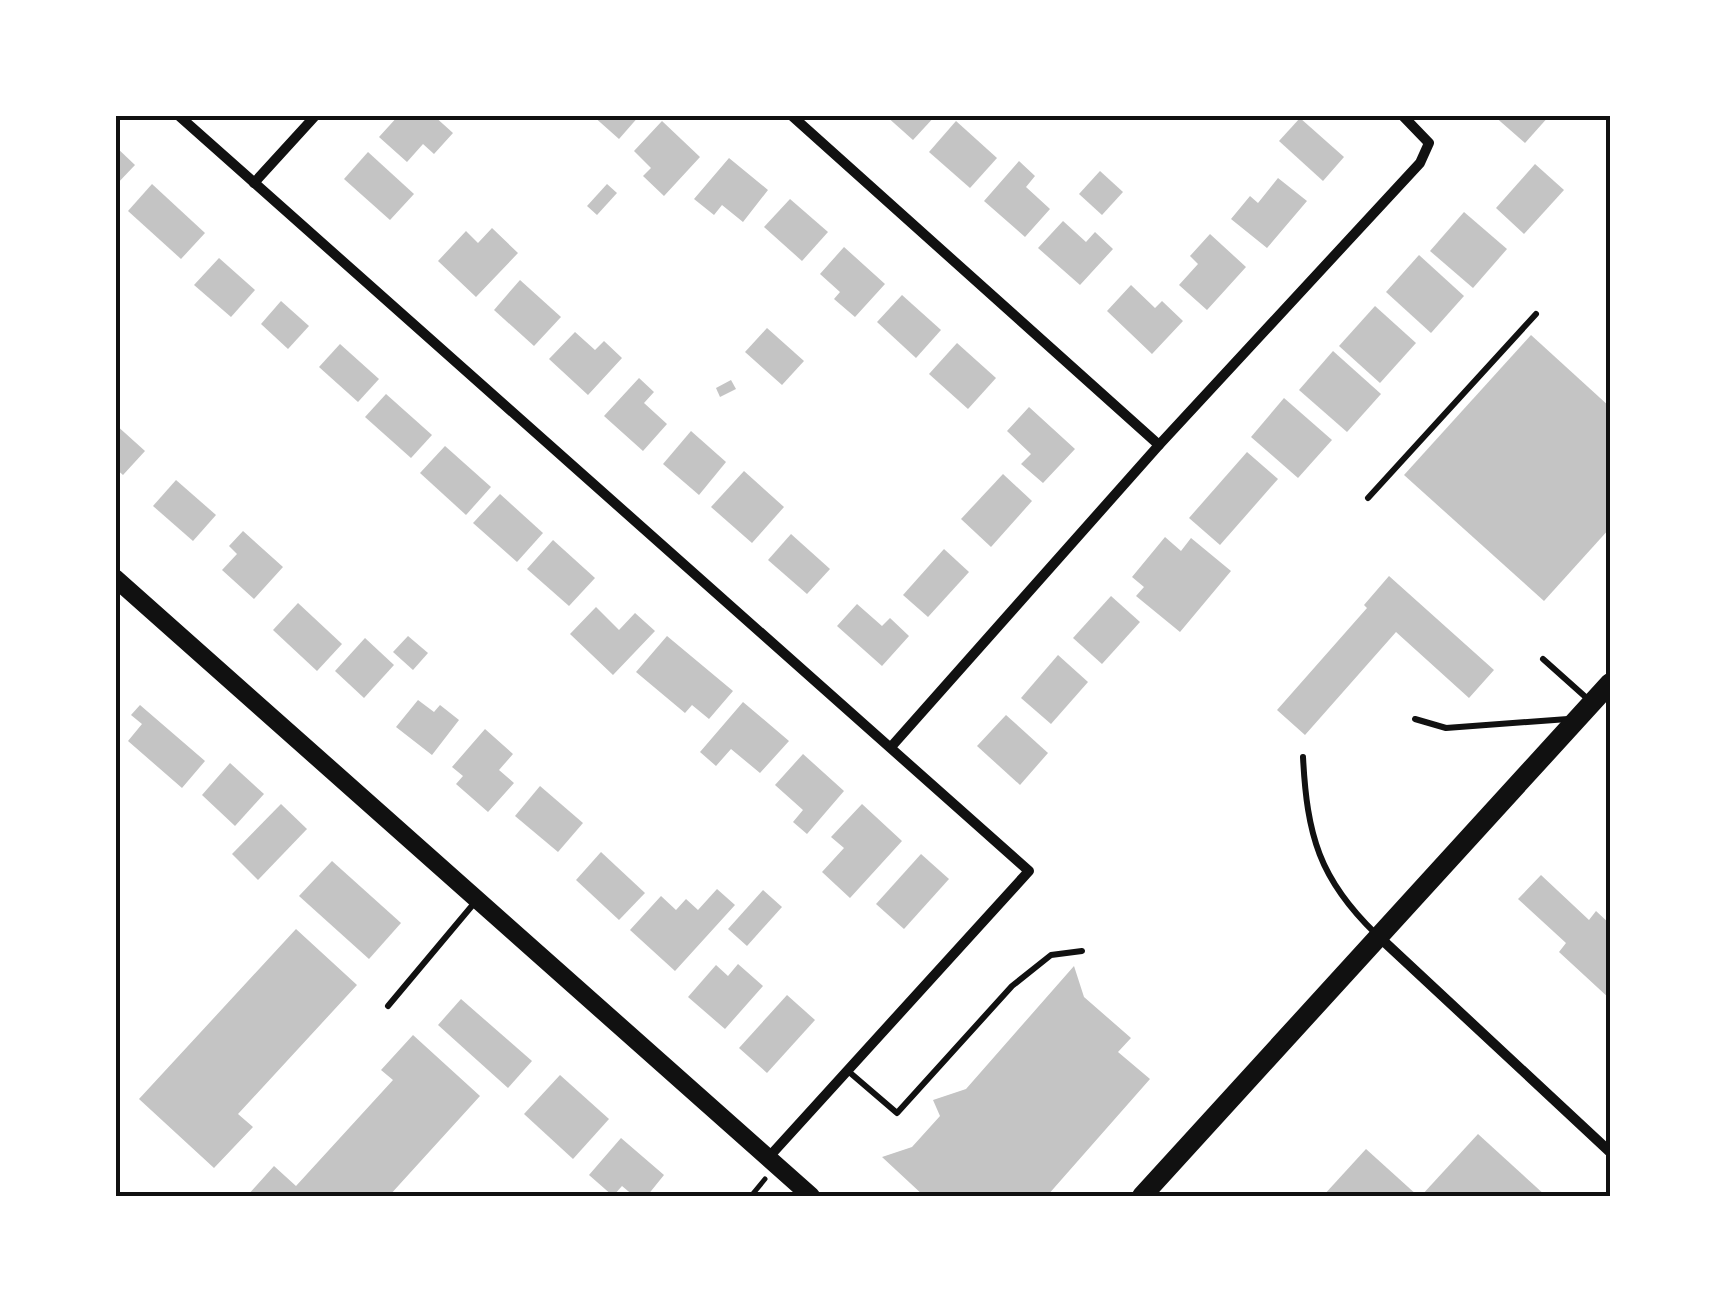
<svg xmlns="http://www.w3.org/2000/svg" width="1725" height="1311" viewBox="0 0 1725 1311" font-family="'Asap Condensed',sans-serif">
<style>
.building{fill:#c4c4c4}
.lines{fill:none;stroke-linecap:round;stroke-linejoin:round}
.path{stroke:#111;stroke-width:5}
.service{stroke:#111;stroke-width:6}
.minor{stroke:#111;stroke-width:10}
.tertiary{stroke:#111;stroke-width:18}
.secondary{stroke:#111;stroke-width:20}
.neatline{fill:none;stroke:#111;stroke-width:4}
</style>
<rect width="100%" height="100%" fill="#fff"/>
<g class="building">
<polygon points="399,115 433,115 453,133 434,154 423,144 407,162 379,137"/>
<polygon points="592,115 640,115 619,139"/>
<polygon points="885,115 936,115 913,140"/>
<polygon points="1493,115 1550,115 1525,143"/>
<polygon points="1300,118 1344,157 1323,181 1279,141"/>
<polygon points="662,121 700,157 664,196 643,176 651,168 634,151"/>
<polygon points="956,121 997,158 970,188 929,152"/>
<polygon points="115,146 135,165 115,186"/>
<polygon points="368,152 414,194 390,220 344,179"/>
<polygon points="729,158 768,190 743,222 722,205 714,215 694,199"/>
<polygon points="1019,161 1035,176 1026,187 1050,209 1025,237 984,201"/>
<polygon points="1535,164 1564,190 1524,234 1496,208"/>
<polygon points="1100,171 1123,192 1102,215 1079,194"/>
<polygon points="1278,178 1307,201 1267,248 1231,219 1250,196 1258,203"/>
<polygon points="152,184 205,233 181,259 128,211"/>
<polygon points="607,184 617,193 597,215 587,206"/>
<polygon points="790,199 828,232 802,261 764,227"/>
<polygon points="1464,212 1507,249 1473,288 1430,251"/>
<polygon points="1063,221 1086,242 1095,232 1113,249 1080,285 1038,248"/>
<polygon points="492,228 518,253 476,297 438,261 466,231 478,243"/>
<polygon points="1210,234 1246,267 1207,310 1179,285 1198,264 1190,256"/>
<polygon points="844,247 885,284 855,317 834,299 840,292 820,274"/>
<polygon points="1419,255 1464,296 1431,333 1386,292"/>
<polygon points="219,258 255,290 231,317 194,285"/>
<polygon points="520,280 561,317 534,346 494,310"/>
<polygon points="1131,285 1155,308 1162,301 1183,321 1152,354 1107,311"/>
<polygon points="902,295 941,330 916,358 877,322"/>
<polygon points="281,301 309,326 288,349 261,324"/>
<polygon points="1375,306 1416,343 1380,383 1339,346"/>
<polygon points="767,328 804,361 782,385 745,352"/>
<polygon points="575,332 595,350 604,341 622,358 588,395 549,359"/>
<polygon points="1531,335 1610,407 1610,528 1544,601 1404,475"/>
<polygon points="957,343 996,378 968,409 929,374"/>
<polygon points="340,344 379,379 358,402 319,367"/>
<polygon points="1333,351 1381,394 1347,432 1299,390"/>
<polygon points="639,378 654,392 644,403 667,424 643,451 604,416"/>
<polygon points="731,380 736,389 720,397 716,388"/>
<polygon points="386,394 432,435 411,458 365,417"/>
<polygon points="1284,398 1332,440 1298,478 1251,437"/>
<polygon points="1029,407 1075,449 1043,483 1021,464 1031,454 1007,431"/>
<polygon points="115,424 145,451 123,475 115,468"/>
<polygon points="691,431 726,462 699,495 663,464"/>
<polygon points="445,446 491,487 466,515 420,473"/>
<polygon points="1247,452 1278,479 1220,545 1189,518"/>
<polygon points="744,471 784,507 752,543 711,507"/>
<polygon points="1003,474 1032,501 991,547 961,519"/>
<polygon points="176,480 216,515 193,541 153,506"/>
<polygon points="500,494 543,533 517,562 473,523"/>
<polygon points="243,531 283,567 254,599 222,570 237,554 229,546"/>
<polygon points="791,534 830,569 807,594 768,560"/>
<polygon points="1165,537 1181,551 1191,538 1231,571 1180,632 1136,596 1144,587 1132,577"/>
<polygon points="553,540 595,578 569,606 527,569"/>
<polygon points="944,549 969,572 928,617 903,595"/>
<polygon points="1389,576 1494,670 1469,698 1396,632 1305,735 1277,710 1367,608 1364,605"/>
<polygon points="1111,596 1140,622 1102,664 1073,638"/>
<polygon points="298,603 342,644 317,671 273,630"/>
<polygon points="857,604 882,626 890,618 909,636 882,666 837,626"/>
<polygon points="596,607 619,630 635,613 655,631 613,675 570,634"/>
<polygon points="408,636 428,653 413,670 393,652"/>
<polygon points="667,636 733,691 709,719 692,705 685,713 636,672"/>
<polygon points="365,638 394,665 364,698 335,671"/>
<polygon points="1058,655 1088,682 1051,724 1021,698"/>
<polygon points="418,700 434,712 440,705 459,720 432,755 396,727"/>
<polygon points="743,702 789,741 760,773 731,749 716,766 700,752"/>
<polygon points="140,705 205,761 182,788 128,741 142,724 131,715"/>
<polygon points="1006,715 1048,753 1020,785 977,746"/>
<polygon points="485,729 513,754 499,770 514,783 488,812 456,784 463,776 452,767"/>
<polygon points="803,754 844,791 807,834 793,822 803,810 775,785"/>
<polygon points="230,763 264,794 235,826 202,795"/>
<polygon points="540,786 583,823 558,852 515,816"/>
<polygon points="281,804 307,829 258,880 232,854"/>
<polygon points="862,804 902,841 850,898 822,872 844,848 831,837"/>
<polygon points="601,852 645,893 619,920 576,880"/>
<polygon points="921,854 949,879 904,929 876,904"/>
<polygon points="332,861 401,923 369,959 299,896"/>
<polygon points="1541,875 1589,920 1596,911 1610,924 1610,999 1559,952 1566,943 1518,899"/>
<polygon points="717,889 735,905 675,971 630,930 661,896 676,910 686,899 698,910"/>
<polygon points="763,890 782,907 747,946 728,929"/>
<polygon points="296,929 357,985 238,1114 253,1127 214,1168 139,1099"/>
<polygon points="738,964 763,986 725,1029 688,997 716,965 728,976"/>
<polygon points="1074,966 1084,997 1131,1038 1118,1052 1150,1079 1047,1196 924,1196 882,1157 912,1147 940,1116 933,1100 966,1089"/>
<polygon points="787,995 815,1020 767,1073 739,1048"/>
<polygon points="461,999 532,1061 508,1088 438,1025"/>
<polygon points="413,1035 480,1096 389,1196 247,1196 274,1166 296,1186 393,1080 381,1070"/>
<polygon points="560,1075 609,1119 573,1159 524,1114"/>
<polygon points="1478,1134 1546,1196 1421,1196"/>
<polygon points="621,1138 664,1175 647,1196 634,1196 622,1186 613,1196 589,1175"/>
<polygon points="1366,1149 1418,1196 1323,1196"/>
</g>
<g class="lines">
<polyline class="path" points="751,1196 765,1179"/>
<g class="service">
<polyline points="1368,498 1536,314"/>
<polyline points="1543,659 1590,701"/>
<polyline points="1415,719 1446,728 1568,719"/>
<path d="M 1303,757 C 1307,835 1319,879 1376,934"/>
<polyline points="388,1006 476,901"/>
<polyline points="848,1071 897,1113 1012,986 1051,955 1082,951"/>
</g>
<g class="minor">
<polyline points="178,115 1029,871 768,1158"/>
<polyline points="791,115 1159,445"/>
<polyline points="254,183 316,115"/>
<polyline points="891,747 1159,445 1420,163 1429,143 1402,115"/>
<polyline points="1377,935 1610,1152"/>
</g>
<polyline class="tertiary" points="115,578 811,1196"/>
<polyline class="secondary" points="1142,1196 1610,683"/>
</g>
<rect width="1725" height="1311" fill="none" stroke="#ffffff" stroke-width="235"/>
<rect x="118" y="118" width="1490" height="1076" class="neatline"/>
</svg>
